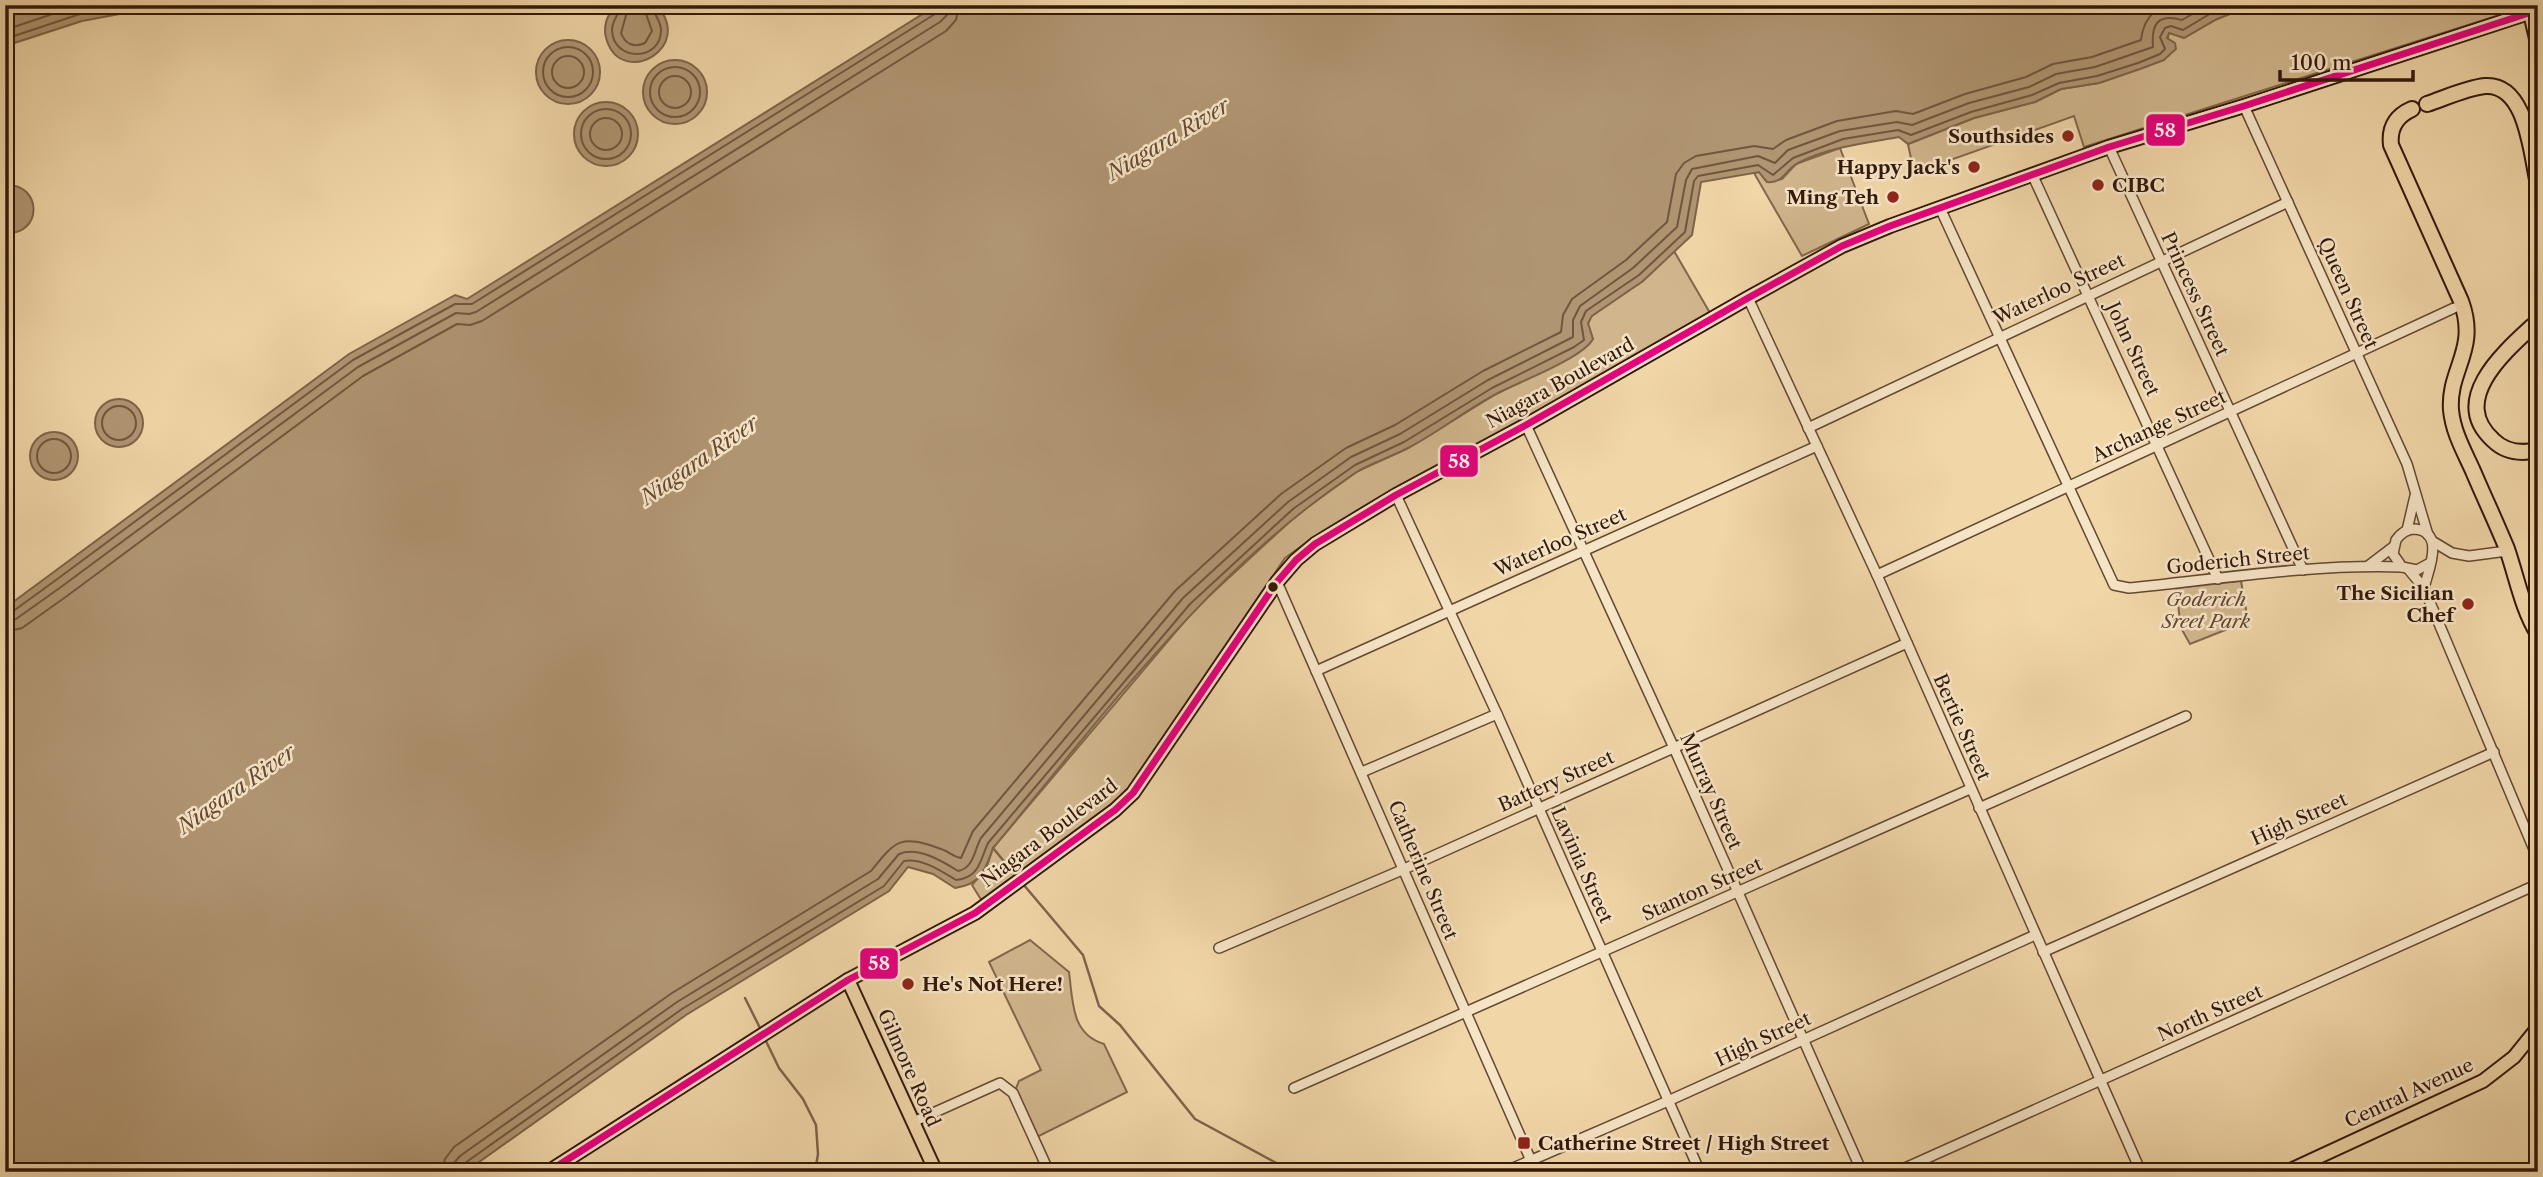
<svg xmlns="http://www.w3.org/2000/svg" width="2543" height="1177" viewBox="0 0 2543 1177" font-family="'Libre Caslon Text',serif">
<style>
.green{fill:#d1b68d;stroke:#82674c;stroke-width:2}
.water{fill:#b09572;stroke:#7e6348;stroke-width:2}
.lines{fill:none;stroke-linecap:round;stroke-linejoin:round}
.shore{stroke:#71563e;stroke-width:2}
.stream{stroke:#7e6348;stroke-width:2.5}
.minor-casing{stroke:#624832;stroke-width:12}
.major-casing{stroke:#32180a;stroke-width:16}
.highway-casing{stroke:#32180a;stroke-width:18}
.minor{stroke:#f6e4c6;stroke-width:9}
.major{stroke:#f1d6a8;stroke-width:12}
.highway{stroke:#f1d6a8;stroke-width:14}
.highway-bridge-casing{stroke:#32180a;stroke-width:18;stroke-linecap:butt}
.highway-bridge{stroke:#f1d6a8;stroke-width:14}
.bus-1-casing{stroke:#f6e4c6;stroke-width:12}
.bus-1{stroke:#e5007d;stroke-width:7}
.poi-dot{fill:#8f2418;stroke:#f6e4c6;stroke-width:2.5}
.bus-dot{fill:#32180a;stroke:#f6e4c6;stroke-width:2.5}
.labels{text-anchor:middle;dominant-baseline:central;stroke-width:5;stroke-linejoin:round;paint-order:stroke}
.poi-label{font-size:19px;font-weight:bold;fill:#32180a;stroke:#f6e4c6;text-anchor:end}
.street-label{font-size:19px;fill:#32180a;stroke:#f6e4c6}
.park-label{font-size:19px;font-style:italic;fill:#624731;stroke:#f6e4c6}
.water-label{font-size:21px;font-style:italic;fill:#644a34;stroke:#f6e4c6}
.line-badge{stroke:#f6e4c6;stroke-width:2.5}
.badge-label{font-size:19px;text-anchor:middle;font-weight:bold;fill:#fff}
</style>
<rect width="100%" height="100%" fill="#f1d6a8"/>
<filter id="stains"><feTurbulence type="fractalNoise" baseFrequency=".00286" numOctaves="4"/><feColorMatrix values="0 0 0 0 .2 0 0 0 0 .09 0 0 0 0 .02 0 0 0 .5 -.17"/></filter>
<radialGradient id="worn" r=".72"><stop offset=".6" stop-color="#630" stop-opacity="0"/><stop offset="1" stop-color="#630" stop-opacity=".3"/></radialGradient>
<g class="green">
<polygon points="2252,5 2531,5 2084,147 2074,116 1914,173 1908,144 1974,118 2035,102 2061,89 2099,83 2164,60 2169,32 2184,38 2217,19"/>
<polygon points="1840,148 1869,224 1802,256 1754,173 1759,172 1767,182 1782,179 1796,164"/>
<path d="M 1674,251 L 1710,313 C 1646,351 1582,391 1517,427 C 1439,470 1357,504 1285,558 L 1132,786 L 1114,803 L 982,901 L 972,885 L 986,869 L 993,848 L 1195,609 L 1298,514 L 1358,471 L 1408,448 L 1496,394 L 1578,353 L 1591,316 L 1643,281 Z"/>
<polygon points="2241,581 2248,621 2190,644 2181,628 2176,588"/>
<path d="M 1030,940 L 1069,972 C 1073,1002 1071,1034 1104,1044 L 1127,1092 L 1035,1138 L 1013,1096 L 1019,1081 L 1041,1070 L 989,962 Z"/>
</g>
<g class="water">
<polygon points="5,5 168,5 82,21 5,46"/>
<path d="M 616,5 L 656,5 C 696,47 623,88 607,41 C 602,27 607,15 616,5 Z"/>
<path d="M 937,5 L 2252,5 L 2217,19 L 2184,38 L 2169,33 L 2167,38 L 2175,43 L 2176,49 L 2164,60 L 2140,69 L 2099,83 L 2061,89 L 2035,102 L 1974,118 L 1908,144 L 1899,137 C 1865,143 1829,147 1798,163 C 1785,170 1783,184 1767,182 L 1759,172 L 1701,182 L 1692,235 L 1643,281 L 1592,316 L 1588,323 L 1593,339 C 1583,358 1519,382 1498,393 C 1467,409 1439,432 1408,448 C 1391,457 1371,463 1355,473 C 1209,571 1104,715 993,848 C 985,871 981,884 955,888 L 933,874 L 908,867 L 889,891 L 686,1015 L 465,1172 L 5,1172 L 5,608 L 349,354 L 455,295 L 467,299 Z"/>
<circle cx="568" cy="72" r="32"/>
<circle cx="675" cy="92" r="32"/>
<circle cx="606" cy="134" r="32"/>
<path d="M 5,185 C 43,183 43,236 5,233 Z"/>
<circle cx="119" cy="423" r="24"/>
<circle cx="54" cy="456" r="24"/>
<path d="M 5,470 C 16,482 16,495 5,507 Z"/>
</g>
<g class="lines">
<g class="shore">
<path d="M 621,5 C 619,15 612,20 612,30 C 613,62 661,62 661,30 C 661,20 653,14 652,5"/>
<path d="M 629,5 L 621,33 C 625,44 634,48 645,43 L 652,31 L 643,5"/>
<polyline points="5,30 79,5"/>
<polyline points="5,39 80,14 129,5"/>
<circle cx="568" cy="72" r="25"/>
<circle cx="568" cy="72" r="16"/>
<circle cx="675" cy="92" r="25"/>
<circle cx="675" cy="92" r="16"/>
<circle cx="606" cy="134" r="25"/>
<circle cx="606" cy="134" r="16"/>
<circle cx="119" cy="423" r="17"/>
<circle cx="54" cy="456" r="17"/>
<polyline points="5,613 12,612 56,580 353,360 455,304 472,304 935,14 939,5"/>
<polyline points="5,622 16,619 61,587 358,367 456,313 469,314 476,312 940,22 947,15 948,5"/>
<polyline points="5,632 22,628 67,596 363,376 457,324 470,325 482,321 946,31 956,20 959,5"/>
<path d="M 442,1172 L 445,1159 L 454,1147 L 672,993 L 871,871 C 896,840 900,834 941,849 C 948,851 954,857 961,858 L 973,831 L 1175,591 L 1281,494 L 1346,448 L 1395,425 L 1483,371 L 1561,332 L 1563,315 L 1572,299 L 1626,260 L 1667,222 L 1676,174 L 1684,163 L 1696,156 L 1754,146 L 1773,149 L 1786,140 L 1837,121 L 1896,111 L 1913,114 L 1965,94 L 2026,77 L 2053,64 L 2092,57 L 2141,40 C 2143,24 2151,7 2170,7 C 2178,7 2180,10 2187,5"/>
<path d="M 453,1172 L 454,1163 L 460,1156 L 677,1002 L 878,879 L 899,854 C 918,846 942,861 958,871 C 974,868 974,850 981,838 L 1183,598 L 1288,502 L 1351,457 L 1400,434 L 1488,380 L 1573,337 L 1573,320 L 1580,306 L 1633,268 L 1677,227 L 1686,180 L 1692,169 L 1758,156 L 1775,163 L 1788,150 L 1840,131 L 1897,122 L 1912,125 L 1969,103 L 2029,87 L 2056,74 L 2095,67 L 2153,47 C 2151,24 2158,13 2182,20 L 2208,5"/>
<path d="M 462,1172 L 465,1163 L 682,1009 L 884,886 L 904,861 C 922,858 941,871 956,880 C 979,878 980,861 988,843 L 1190,604 L 1293,509 L 1355,465 L 1404,442 L 1492,388 L 1574,347 L 1584,340 L 1581,322 L 1586,311 L 1639,275 L 1685,232 L 1694,181 L 1698,176 L 1758,165 L 1773,175 L 1793,158 L 1843,139 L 1898,130 L 1911,135 L 1971,112 L 2032,95 L 2059,83 L 2097,76 L 2138,63 L 2160,54 L 2165,49 L 2160,37 L 2165,28 L 2171,26 L 2183,30 L 2213,12 L 2232,5"/>
</g>
<g class="stream">
<polyline points="993,848 1017,877"/>
<polyline points="1023,884 1083,955 1099,1006 1120,1025 1195,1119 1293,1172"/>
<polyline points="745,998 761,1030"/>
<polyline points="765,1039 779,1068 803,1099 816,1125 818,1154 815,1172"/>
</g>
<g class="minor-casing">
<g id="minor">
<polyline points="2244,106 2407,464 2428,535"/>
<polyline points="2109,147 2303,570"/>
<polyline points="2032,174 2218,579"/>
<path d="M 1940,208 L 2114,585 L 2129,588 C 2219,579 2311,564 2402,567"/>
<polyline points="1748,298 1877,575 2141,1172"/>
<polyline points="1526,425 1674,748 1862,1172"/>
<polyline points="1808,428 2288,202"/>
<polyline points="1396,495 1497,714 1700,1172"/>
<polyline points="2407,530 2415,496"/>
<polyline points="2432,541 2452,553 2469,556 2507,551"/>
<polyline points="2368,566 2393,547"/>
<polyline points="2409,570 2424,588 2538,859"/>
<polyline points="1877,575 2454,308"/>
<polyline points="1277,582 1536,1172"/>
<path d="M 2424,588 C 2428,571 2446,532 2415,529 C 2407,529 2401,533 2396,540 L 2393,554 L 2402,567 L 2417,570 L 2430,563"/>
<polyline points="1316,671 1817,446"/>
<polyline points="1362,772 1497,714"/>
<polyline points="1979,808 2186,716"/>
<polyline points="1219,948 1402,870 1907,643"/>
<polyline points="2043,952 2494,752"/>
<polyline points="1294,1088 1970,789"/>
<polyline points="913,1122 1000,1083 1013,1093 1049,1172"/>
<polyline points="1504,1172 1668,1101 2035,935"/>
<polyline points="1896,1172 2538,884"/>
</g>
</g>
<g class="major-casing">
<g id="major">
<polyline points="848,980 936,1172"/>
<polyline points="548,1172 848,980 975,913 1115,810 1133,793 1277,582 1296,560 1315,544 1396,495 1526,425 1748,298 1842,246 1890,226 2109,147 2244,106 2538,10"/>
<polyline points="2286,1172 2483,1081 2514,1057 2535,1031 2538,1022"/>
</g>
</g>
<g class="highway-casing">
<g id="highway">
<path d="M 2427,104 C 2445,98 2466,88 2485,86 C 2527,83 2531,155 2538,184"/>
<path d="M 2412,109 C 2396,116 2389,128 2391,145 L 2461,301 C 2479,350 2448,369 2451,410 C 2453,432 2464,451 2473,471 C 2484,497 2496,522 2507,549 C 2517,578 2522,608 2538,634"/>
<path d="M 2538,321 C 2509,348 2447,398 2493,440 C 2505,452 2521,454 2538,450"/>
</g>
</g>
<use href="#minor" class="minor"/>
<use href="#major" class="major"/>
<use href="#highway" class="highway"/>
<g class="highway-bridge-casing">
<polyline id="highway-bridge" points="2529,5 2538,43"/>
</g>
<use href="#highway-bridge" class="highway-bridge"/>
<g class="bus-1-casing">
<polyline id="bus-1" points="548,1172 848,980 975,913 1115,810 1133,793 1277,582 1296,560 1315,544 1396,495 1526,425 1748,298 1842,246 1890,226 2109,147 2244,106 2538,10"/>
</g>
<use href="#bus-1" class="bus-1"/>
</g>
<g class="poi-dot">
<circle cx="2068" cy="136" r="7"/>
<circle cx="1974" cy="167" r="7"/>
<circle cx="2098" cy="185" r="7"/>
<circle cx="1893" cy="197" r="7"/>
<circle cx="2468" cy="604" r="7"/>
<circle cx="908" cy="984" r="7"/>
<rect x="1517" y="1136" width="14" height="14" rx="3.5"/>
</g>
<circle class="bus-dot" cx="1273" cy="587" r="6"/>
<g class="labels">
<g class="poi-label">
<text x="2054" y="136">Southsides</text>
<text x="1960" y="167">Happy Jack's</text>
<text x="2112" y="185" text-anchor="start">CIBC</text>
<text x="1879" y="197">Ming Teh</text>
<text x="2454" y="593">The Sicilian<tspan x="2454" dy="22">Chef</tspan></text>
<text x="922" y="984" text-anchor="start">He's Not Here!</text>
<text x="1538" y="1143" text-anchor="start">Catherine Street / High Street</text>
</g>
<g class="street-label">
<text transform="translate(2059 289) rotate(-25)">Waterloo Street</text>
<text transform="translate(2348 293) rotate(66)">Queen Street</text>
<text transform="translate(2195 294) rotate(65)">Princess Street</text>
<text transform="translate(2133 349) rotate(65)">John Street</text>
<text transform="translate(1560 383) rotate(-29)">Niagara Boulevard</text>
<text transform="translate(2159 426) rotate(-25)">Archange Street</text>
<text transform="translate(1560 542) rotate(-24)">Waterloo Street</text>
<text transform="translate(2238 560) rotate(-6)">Goderich Street</text>
<text transform="translate(1962 727) rotate(66)">Bertie Street</text>
<text transform="translate(1556 781) rotate(-24)">Battery Street</text>
<text transform="translate(1711 791) rotate(66)">Murray Street</text>
<text transform="translate(2299 819) rotate(-24)">High Street</text>
<text transform="translate(1049 833) rotate(-37)">Niagara Boulevard</text>
<text transform="translate(1582 865) rotate(66)">Lavinia Street</text>
<text transform="translate(1423 870) rotate(67)">Catherine Street</text>
<text transform="translate(1702 889) rotate(-24)">Stanton Street</text>
<text transform="translate(2210 1013) rotate(-24)">North Street</text>
<text transform="translate(1763 1039) rotate(-25)">High Street</text>
<text transform="translate(909 1068) rotate(66)">Gilmore Road</text>
<text transform="translate(2409 1093) rotate(-25)">Central Avenue</text>
</g>
<g class="park-label">
<text x="2206" y="599">Goderich<tspan x="2206" dy="22">Sreet Park</tspan></text>
</g>
<g class="water-label">
<text transform="translate(1168 139) rotate(-31)">Niagara River</text>
<text transform="translate(699 460) rotate(-35)">Niagara River</text>
<text transform="translate(236 789) rotate(-35)">Niagara River</text>
</g>
</g>
<g class="line-badge">
<rect x="2145" y="113" width="41" height="34" rx="7" fill="#e5007d"/>
<rect x="1439" y="444" width="40" height="34" rx="7" fill="#e5007d"/>
<rect x="859" y="947" width="40" height="33" rx="7" fill="#e5007d"/>
</g>
<g class="badge-label">
<text x="2165" y="137">58</text>
<text x="1459" y="468">58</text>
<text x="879" y="970">58</text>
</g>
<rect width="2543" height="1177" fill="none" stroke="#f1d6a8" stroke-width="28"/>
<rect x="7" y="7" width="2529" height="1163" fill="none" stroke="#32180a" stroke-width="3.5"/>
<rect x="14" y="14" width="2515" height="1149" fill="none" stroke="#32180a" stroke-width="2"/>
<path d="M2280 70v10h133v-10" fill="none" stroke="#32180a" stroke-width="3.5"/>
<text x="2291" y="70" font-size="21" fill="#32180a" stroke="#f6e4c6" stroke-width="5" paint-order="stroke">100 m</text>
<rect width="100%" height="100%" filter="url(#stains)"/>
<rect width="100%" height="100%" fill="url(#worn)"/>
</svg>
